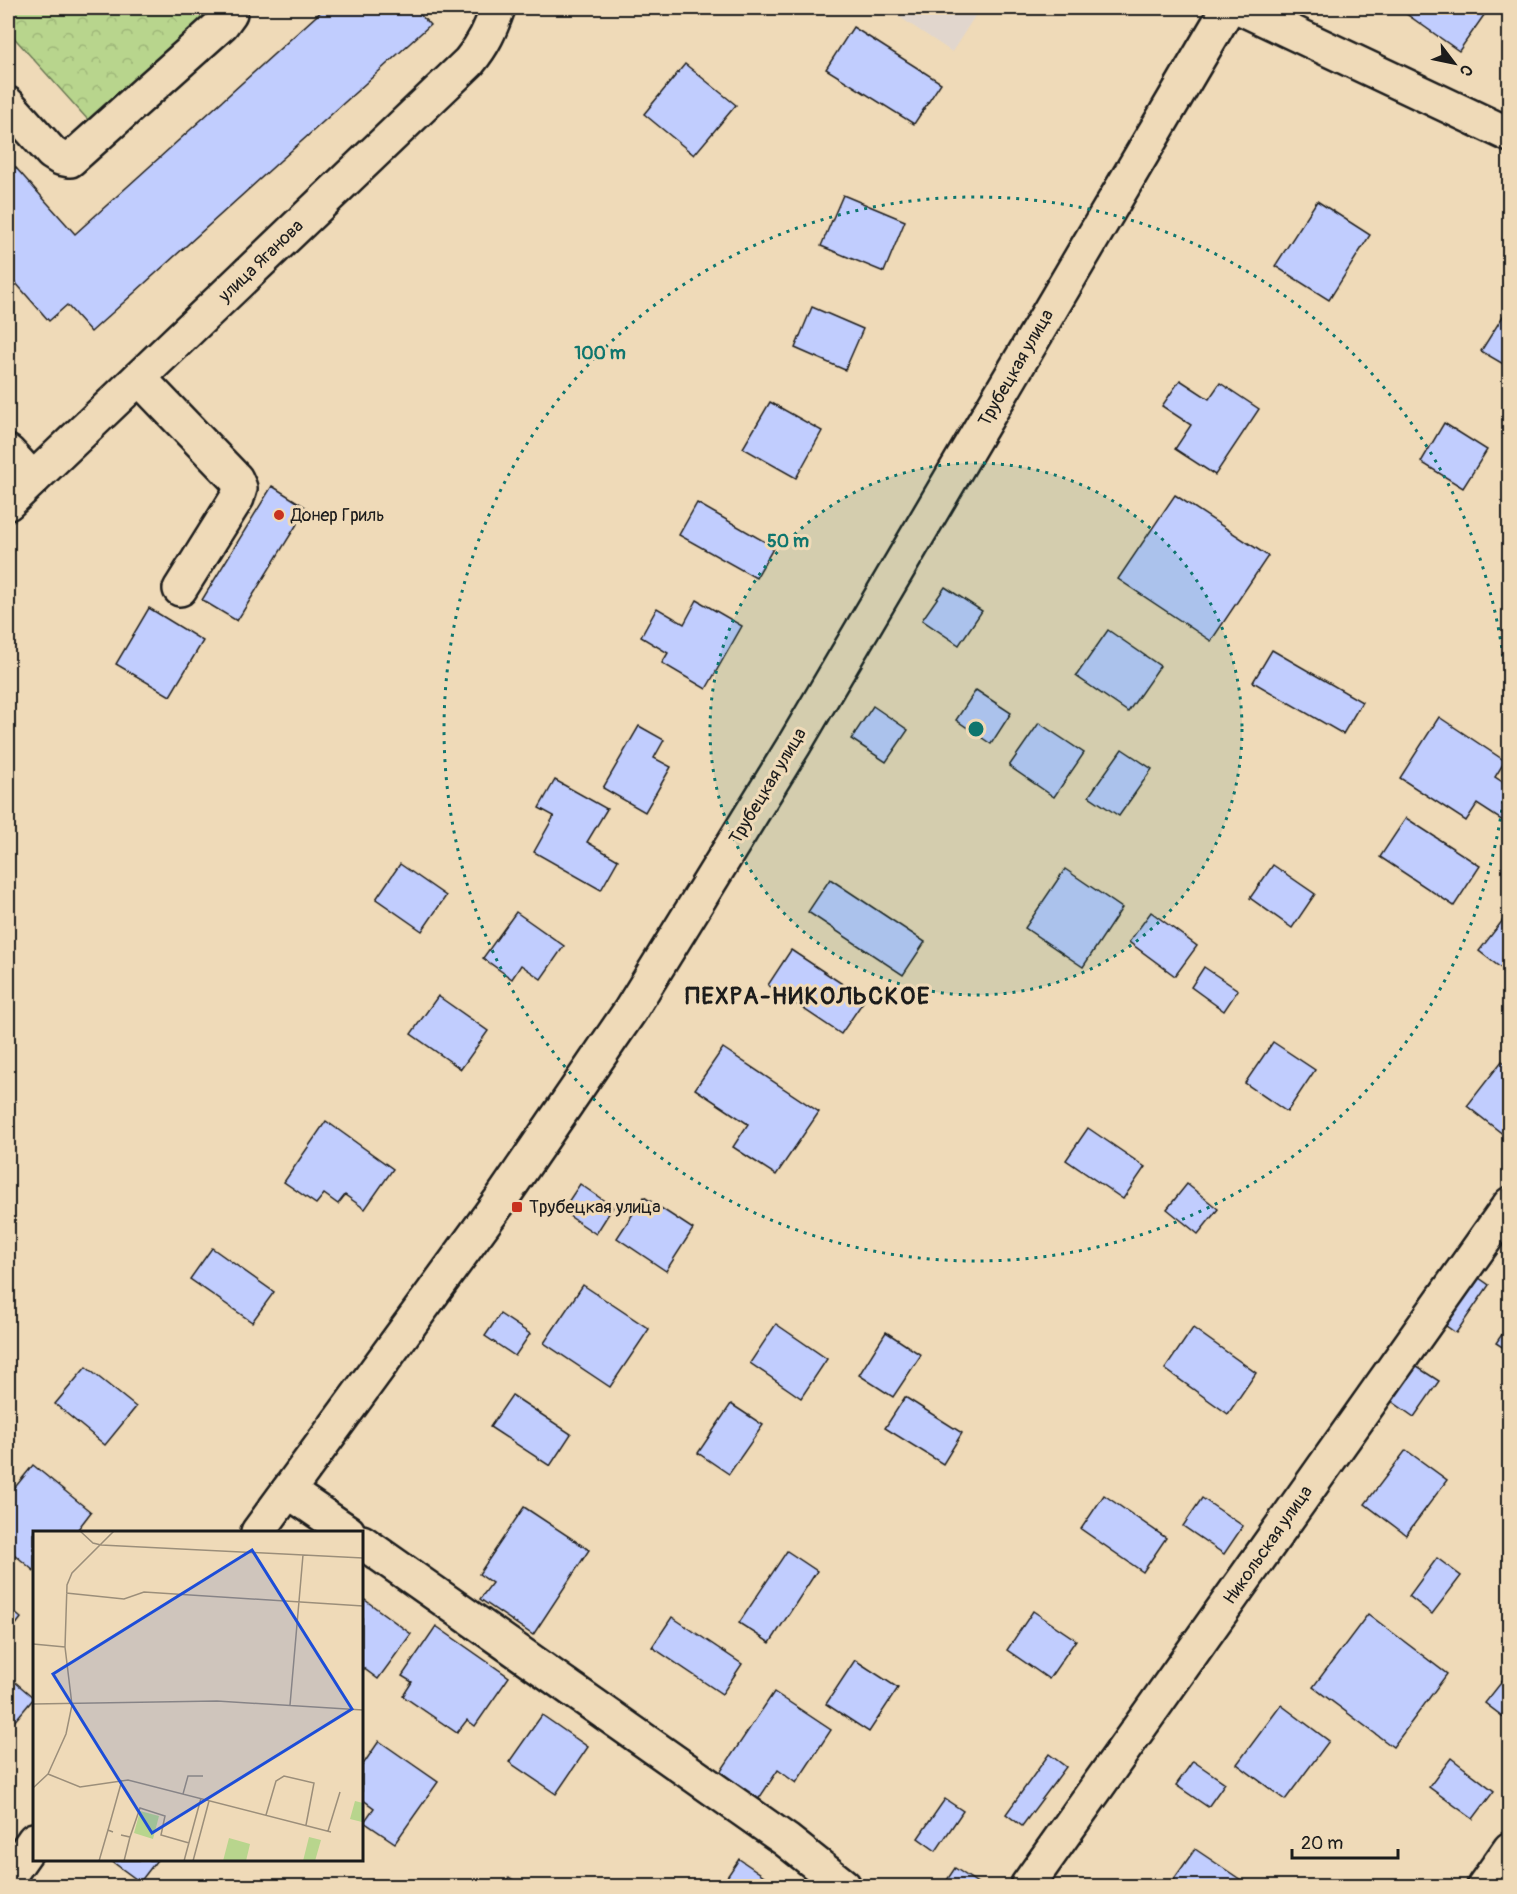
<svg xmlns="http://www.w3.org/2000/svg" width="1517" height="1894" viewBox="0 0 1517 1894" font-family="Pangolin,sans-serif">
<style>
.built{fill:#e1d6cd}
.park{fill:url(#park-crowns);stroke:#6a7854;stroke-width:1.5}
.building{fill:#c1cdfe;stroke:#1c1c1c;stroke-width:1.5}
.lines{fill:none;stroke-linecap:round;stroke-linejoin:round}
.minor-casing{stroke:#1c1c1c;stroke-width:38}
.major-casing{stroke:#1c1c1c;stroke-width:38}
.minor{stroke:#efdab8;stroke-width:33}
.major{stroke:#efdab8;stroke-width:33}
.ring{fill:none;stroke:#0f766e;stroke-width:3;stroke-dasharray:3 6}
.poi-dot{fill:#c8321e;stroke:#efdab8;stroke-width:2}
.labels{text-anchor:middle;dominant-baseline:central;stroke-width:6;stroke-linejoin:round;paint-order:stroke}
.street-label{font-size:18px;fill:#1c1c1c;stroke:#efdab8}
.poi-label{font-size:18px;fill:#1c1c1c;stroke:#efdab8;text-anchor:start}
.district-label{font-size:24px;font-weight:bold;letter-spacing:1.5px;fill:#1c1c1c;stroke:#efdab8}
.inset-road{fill:none;stroke:#9b8e7a;stroke-width:1.5}
.view{fill:#1d4ed8;fill-opacity:0.15;stroke:#1d4ed8;stroke-width:3}
.inset-edge{fill:none;stroke:#1c1c1c;stroke-width:3}
.centre{fill:#0f766e;stroke:#efdab8;stroke-width:3}
.ring-label{font-size:18px;text-anchor:middle;font-weight:bold;fill:#0f766e;stroke:#efdab8;stroke-width:6;stroke-linejoin:round;paint-order:stroke}
</style>
<defs>
<pattern id="park-crowns" width="20" height="18" patternUnits="userSpaceOnUse" patternTransform="scale(1.5)"><rect width="20" height="18" fill="#b8d58d"/><path d="M2 6a3 3 0 1 1 6 0M12 15a3 3 0 1 1 6 0" fill="none" stroke="#9eb679"/></pattern>
</defs>
<rect width="100%" height="100%" fill="#efdab8"/>
<filter id="ink" filterUnits="userSpaceOnUse"><feTurbulence type="fractalNoise" baseFrequency=".0167" numOctaves="2"/><feDisplacementMap in="SourceGraphic" scale="12" xChannelSelector="R" yChannelSelector="G"/><feConvolveMatrix kernelMatrix="1 2 1 2 8 2 1 2 1" color-interpolation-filters="sRGB"/></filter>
<g filter="url(#ink)">
<polygon class="built" points="886,8 980,8 952,52"/>
<polygon class="park" points="8,8 204,8 209,13 89,121 8,31"/>
<g class="building">
<polygon points="325,8 414,8 430,25 91,332 67,305 49,321 8,274 8,159 75,234"/>
<polygon points="1408,8 1489,8 1459,51 1405,13"/>
<polygon points="853,27 941,83 914,124 826,69"/>
<polygon points="685,64 736,105 694,155 644,114"/>
<polygon points="843,195 905,221 884,272 821,246"/>
<polygon points="1317,201 1370,235 1329,300 1275,266"/>
<polygon points="1510,305 1510,368 1481,351"/>
<polygon points="812,307 863,329 845,370 795,348"/>
<polygon points="1180,380 1209,399 1220,383 1259,409 1215,475 1175,449 1191,425 1162,406"/>
<polygon points="770,402 822,431 796,478 743,448"/>
<polygon points="1444,423 1487,450 1463,488 1421,462"/>
<polygon points="272,486 307,508 237,621 202,600"/>
<polygon points="1175,495 1268,556 1211,641 1118,579"/>
<polygon points="697,503 774,547 756,578 679,535"/>
<polygon points="945,587 982,611 959,645 922,620"/>
<polygon points="697,600 742,626 706,689 662,663 668,653 641,637 657,608 684,624"/>
<polygon points="149,608 203,641 170,696 116,664"/>
<polygon points="1108,630 1160,666 1128,712 1076,676"/>
<polygon points="1272,650 1362,702 1343,734 1253,682"/>
<polygon points="976,690 1011,713 991,744 956,720"/>
<polygon points="873,706 908,730 886,762 851,739"/>
<polygon points="1439,717 1505,761 1495,777 1510,787 1510,812 1503,821 1477,804 1466,821 1400,778"/>
<polygon points="1039,723 1084,753 1054,797 1009,766"/>
<polygon points="639,726 664,740 654,758 671,767 645,812 603,788"/>
<polygon points="1122,749 1152,769 1119,816 1089,796"/>
<polygon points="555,780 607,809 587,842 618,860 601,890 534,852 554,816 539,808"/>
<polygon points="1406,818 1480,866 1454,906 1380,857"/>
<polygon points="400,864 446,896 422,931 376,899"/>
<polygon points="1273,865 1315,894 1292,928 1250,898"/>
<polygon points="1065,869 1122,908 1083,967 1025,928"/>
<polygon points="830,879 925,942 903,975 808,912"/>
<polygon points="1510,911 1510,975 1479,951"/>
<polygon points="516,912 564,946 541,979 521,965 512,979 483,958"/>
<polygon points="1151,912 1197,946 1175,976 1129,942"/>
<polygon points="791,950 865,999 841,1034 768,985"/>
<polygon points="1204,967 1238,990 1224,1011 1191,987"/>
<polygon points="438,996 488,1031 461,1069 411,1034"/>
<polygon points="1273,1042 1315,1070 1287,1112 1245,1083"/>
<polygon points="723,1048 819,1112 776,1175 733,1147 748,1124 695,1089"/>
<polygon points="1502,1061 1510,1067 1510,1128 1504,1135 1467,1106"/>
<polygon points="326,1121 393,1169 365,1209 345,1195 338,1204 324,1194 316,1204 284,1182"/>
<polygon points="1088,1128 1145,1167 1123,1199 1066,1160"/>
<polygon points="580,1184 613,1207 596,1234 562,1211"/>
<polygon points="1187,1184 1218,1209 1198,1234 1167,1209"/>
<polygon points="644,1197 693,1229 666,1271 617,1238"/>
<polygon points="212,1248 274,1292 252,1322 190,1279"/>
<polygon points="1472,1273 1489,1285 1456,1333 1439,1321"/>
<polygon points="583,1285 649,1329 610,1387 544,1343"/>
<polygon points="500,1314 530,1334 515,1356 485,1336"/>
<polygon points="1510,1323 1510,1352 1496,1343"/>
<polygon points="776,1324 827,1359 801,1398 750,1363"/>
<polygon points="1193,1328 1256,1373 1228,1414 1165,1369"/>
<polygon points="886,1332 921,1355 893,1397 859,1375"/>
<polygon points="1414,1365 1439,1381 1414,1417 1390,1400"/>
<polygon points="86,1367 136,1407 105,1445 55,1404"/>
<polygon points="512,1395 571,1434 550,1466 490,1427"/>
<polygon points="905,1397 962,1433 943,1464 885,1428"/>
<polygon points="731,1404 763,1425 729,1474 698,1453"/>
<polygon points="1406,1450 1447,1480 1406,1535 1365,1504"/>
<polygon points="33,1465 91,1512 78,1529 82,1532 34,1532 34,1571 8,1549 8,1496"/>
<polygon points="1104,1495 1166,1538 1143,1572 1081,1529"/>
<polygon points="1202,1498 1243,1526 1224,1554 1183,1526"/>
<polygon points="524,1507 589,1550 533,1635 480,1599 492,1583 479,1574"/>
<polygon points="787,1551 817,1571 770,1643 739,1623"/>
<polygon points="1437,1558 1461,1576 1432,1614 1409,1596"/>
<polygon points="365,1600 411,1634 378,1679 362,1667 362,1604"/>
<polygon points="8,1607 21,1618 8,1635"/>
<polygon points="1033,1611 1076,1640 1049,1679 1007,1650"/>
<polygon points="1368,1614 1447,1674 1393,1747 1313,1687"/>
<polygon points="672,1617 742,1664 722,1694 652,1647"/>
<polygon points="436,1626 509,1677 475,1726 467,1720 457,1733 403,1696 412,1682 402,1676"/>
<polygon points="855,1660 898,1688 869,1732 826,1704"/>
<polygon points="8,1676 34,1698 14,1722 8,1716"/>
<polygon points="1504,1679 1510,1684 1510,1722 1485,1703"/>
<polygon points="774,1692 831,1730 796,1783 778,1770 756,1803 717,1777"/>
<polygon points="1281,1705 1329,1741 1285,1800 1237,1764"/>
<polygon points="542,1715 588,1747 556,1794 509,1762"/>
<polygon points="379,1741 438,1782 395,1843 364,1822 374,1808 362,1799 362,1766"/>
<polygon points="1049,1754 1066,1767 1022,1826 1006,1814"/>
<polygon points="1451,1758 1494,1791 1473,1819 1429,1787"/>
<polygon points="1193,1761 1225,1783 1208,1807 1176,1785"/>
<polygon points="945,1799 963,1811 936,1851 918,1838"/>
<polygon points="1195,1849 1250,1886 1169,1886"/>
<polygon points="739,1859 779,1886 721,1886"/>
<polygon points="110,1860 157,1860 140,1882"/>
<polygon points="955,1868 982,1886 943,1886"/>
<polygon points="509,1877 522,1886 503,1886"/>
</g>
<g class="lines">
<g class="minor-casing">
<g id="minor">
<polyline points="1241,8 1510,135"/>
<polyline points="8,104 52,153 60,158 70,160 222,24 230,13 230,8"/>
<polyline points="139,378 236,479 240,488 237,498 180,589"/>
<polyline points="8,452 33,479"/>
<path d="M 8,503 L 469,62 C 484,44 490,30 498,8"/>
<polyline points="288,1491 348,1532"/>
<polyline points="362,1542 786,1840 844,1886"/>
<polyline points="1027,1886 1510,1204"/>
<polyline points="1484,1886 1510,1849"/>
</g>
</g>
<g class="major-casing">
<g id="major">
<polyline points="258,1532 502,1198 630,1011 794,745 1228,8"/>
<polyline points="8,1877 34,1840"/>
</g>
</g>
<use href="#minor" class="minor"/>
<use href="#major" class="major"/>
</g>
</g>
<circle cx="976" cy="729" r="266" fill="#0f766e" fill-opacity=".12"/>
<g class="ring">
<circle cx="976" cy="729" r="266"/>
<circle cx="976" cy="729" r="532"/>
</g>
<g class="poi-dot">
<circle cx="279" cy="515" r="6"/>
<rect x="511" y="1201" width="12" height="12" rx="3"/>
</g>
<g class="labels">
<g class="street-label">
<text transform="translate(261 261) rotate(-44)">улица Яганова</text>
<text transform="translate(1016 368) rotate(-60)">Трубецкая улица</text>
<text transform="translate(768 786) rotate(-59)">Трубецкая улица</text>
<text transform="translate(1268 1545) rotate(-55)">Никольская улица</text>
</g>
<g class="poi-label">
<text x="291" y="515">Донер Гриль</text>
<text x="529" y="1207">Трубецкая улица</text>
</g>
<g class="district-label">
<text x="808" y="996">ПЕХРА-НИКОЛЬСКОЕ</text>
</g>
</g>
<g transform="translate(33 1531)">
<rect width="330" height="330" fill="#efdab8"/>
<path d="M 322,270 L 330,272 L 329,291 L 317,288 ZM 276,306 L 288,309 L 282,330 L 270,330 Z" fill="#b8d58d"/>
<path d="M 107,280 L 126,285 L 120,308 L 101,302 ZM 196,307 L 217,313 L 213,330 L 190,330 Z" fill="#b8d58d"/>
<path class="inset-road" d="M 47,0 L 60,12 L 68,14 L 330,27M 81,0 L 39,42 L 34,54 L 32,116 L 39,174 L 33,203 L 15,243 L 47,256 L 95,249 L 298,301M 33,62 L 91,68 L 111,61 L 330,75M 0,113 L 32,116M 0,173 L 184,170 L 330,179M 257,174 L 270,24M 0,257 L 15,243M 150,263 L 155,245 L 170,245M 233,284 L 243,250 L 251,245 L 281,252 L 273,294M 295,300 L 307,261M 80,301 L 75,299 L 89,249M 88,304 L 97,306 L 107,277 L 132,285 L 128,304 L 156,312M 66,330 L 75,299M 91,330 L 97,306M 151,330 L 168,267M 160,330 L 176,270"/>
<path class="view" d="M 219,19 L 319,178 L 119,302 L 20,143 Z"/>
<rect width="330" height="330" class="inset-edge"/>
</g>
<circle cx="976" cy="729" r="9" class="centre"/>
<g class="ring-label">
<text x="600" y="359">100 m</text>
<text x="788" y="547">50 m</text>
</g>
<rect width="1517" height="1894" fill="none" stroke="#efdab8" stroke-width="30"/>
<rect x="15" y="15" width="1487" height="1864" fill="none" stroke="#1c1c1c" stroke-width="2" filter="url(#ink)"/>
<g transform="translate(1454 63) rotate(122)" stroke="#efdab8" stroke-width="4.5" paint-order="stroke">
<path d="M0-4.5L10 22L0 15L-10 22Z" fill="#1c1c1c"/>
<text y="-9" font-size="16" font-weight="bold" text-anchor="middle" fill="#1c1c1c">С</text>
</g>
<path d="M1292 1849v9h106v-9" fill="none" stroke="#1c1c1c" stroke-width="3"/>
<text x="1301" y="1849" font-size="18" fill="#1c1c1c" stroke="#efdab8" stroke-width="4.5" paint-order="stroke">20 m</text>
</svg>
